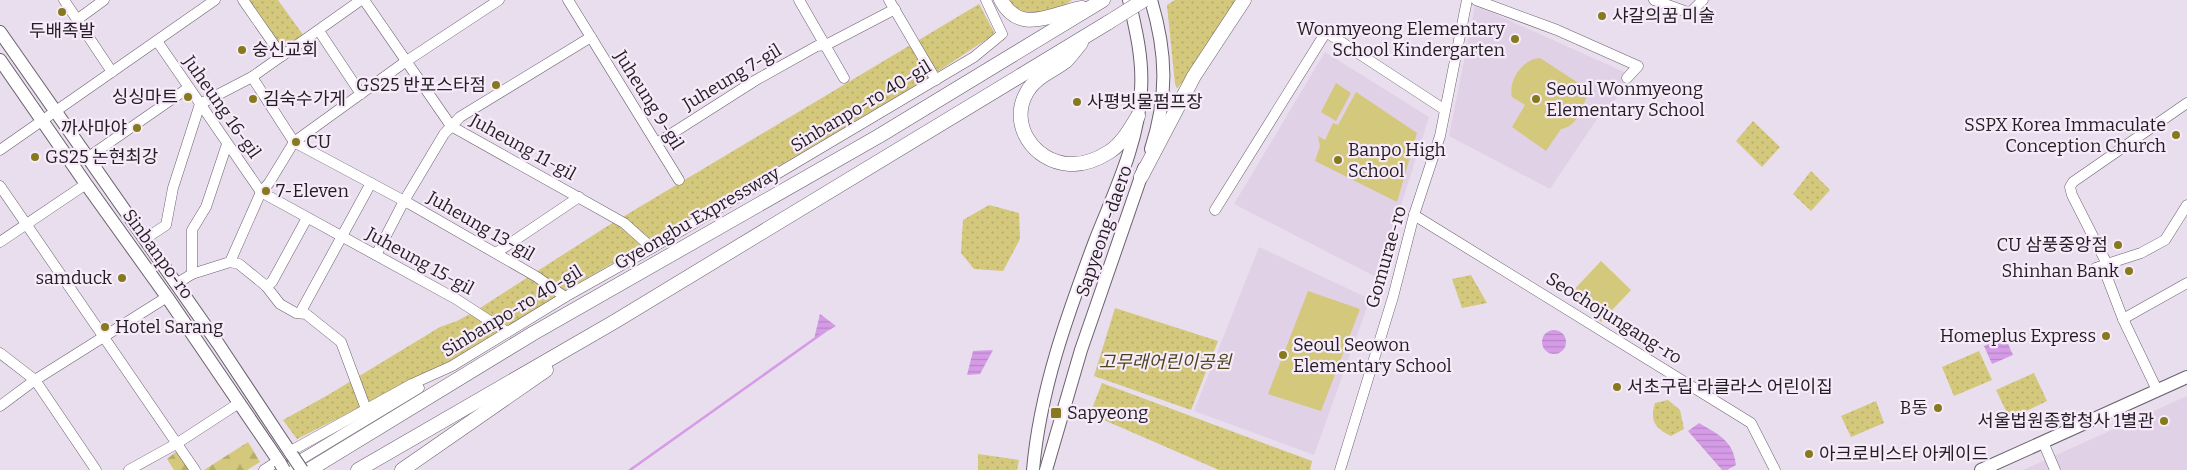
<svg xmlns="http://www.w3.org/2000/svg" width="2187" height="470" viewBox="0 0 2187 470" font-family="Bitter,'Noto Sans KR',serif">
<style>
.built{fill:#e1d1e6}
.grass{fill:url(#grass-dots)}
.forest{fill:url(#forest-firs)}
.garden{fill:#d3c87b}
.water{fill:url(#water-rules)}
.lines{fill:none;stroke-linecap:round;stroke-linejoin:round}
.stream{stroke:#d69be7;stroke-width:2.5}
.minor-casing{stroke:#6b616e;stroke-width:11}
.major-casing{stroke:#6b616e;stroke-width:14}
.highway-casing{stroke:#6b616e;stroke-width:15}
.minor{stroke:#fff;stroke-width:10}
.major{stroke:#fff;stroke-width:12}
.highway{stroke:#fff;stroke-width:14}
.major-bridge-casing{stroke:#6b616e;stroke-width:14;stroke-linecap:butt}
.highway-bridge-casing{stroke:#6b616e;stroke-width:15;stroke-linecap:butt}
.major-bridge{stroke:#fff;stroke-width:12}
.highway-bridge{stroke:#fff;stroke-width:14}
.poi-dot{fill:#86791e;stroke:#f7ebfa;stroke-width:2}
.labels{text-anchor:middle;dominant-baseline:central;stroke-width:4.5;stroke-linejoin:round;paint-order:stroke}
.poi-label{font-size:18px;fill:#221e24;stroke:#f7ebfa;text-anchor:start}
.street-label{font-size:18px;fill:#221e24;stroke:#f7ebfa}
.park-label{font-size:18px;font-style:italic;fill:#4c461d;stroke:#f7ebfa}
</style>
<defs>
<pattern id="grass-dots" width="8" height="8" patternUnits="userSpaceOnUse" patternTransform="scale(1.25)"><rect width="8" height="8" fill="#d3c87b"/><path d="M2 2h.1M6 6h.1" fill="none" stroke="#b5ab6a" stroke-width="1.8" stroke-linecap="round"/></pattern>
<pattern id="forest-firs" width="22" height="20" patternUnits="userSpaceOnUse" patternTransform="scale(1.25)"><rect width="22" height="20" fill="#d3c87b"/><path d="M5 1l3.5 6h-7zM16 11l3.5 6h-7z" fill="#b5ab6a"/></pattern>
<pattern id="water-rules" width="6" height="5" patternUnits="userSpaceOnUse" patternTransform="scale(1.25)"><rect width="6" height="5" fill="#d69be7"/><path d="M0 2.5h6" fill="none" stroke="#b785c6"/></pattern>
</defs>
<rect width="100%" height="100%" fill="#e9deed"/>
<g class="built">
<polygon points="1475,5 1635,77 1595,122 1550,189 1449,136"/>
<polygon points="1325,52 1429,117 1378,278 1234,204"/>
<polygon points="1259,247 1370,299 1314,455 1194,411"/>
<polygon points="2187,396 2187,470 2023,470 2054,456"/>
</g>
<g class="grass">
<polygon points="245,0 278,0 306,39 284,55"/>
<polygon points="1009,0 1072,0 1061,8 1030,15 1013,6"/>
<polygon points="1175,0 1240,0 1189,75 1177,88 1175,84 1167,5"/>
<polygon points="979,4 994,32 993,35 922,82 565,291 469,352 297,439 283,420 328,395 440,327 457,321 477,310 606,227"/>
<polygon points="1753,121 1780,147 1762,167 1736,141"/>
<polygon points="1811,171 1830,190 1811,211 1793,194"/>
<polygon points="989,205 1019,213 1020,239 1003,271 974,269 961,253 963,220"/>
<polygon points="1471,275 1487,303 1462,308 1452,279"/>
<polygon points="1115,308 1218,341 1191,410 1094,376"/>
<polygon points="1979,351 1992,380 1954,396 1942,367"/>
<polygon points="2034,373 2047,401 2010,419 1996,390"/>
<polygon points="1102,383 1312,461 1310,470 1219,470 1090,414"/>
<path d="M 1668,400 L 1680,410 L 1684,429 L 1671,436 C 1654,428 1650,420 1655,403 Z"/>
<polygon points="1876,401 1884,423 1851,437 1841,416"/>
<polygon points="978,454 1019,460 1017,470 978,470"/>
</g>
<g class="forest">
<polygon points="248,442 260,462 247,470 204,470"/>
<polygon points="177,451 189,470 174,470 167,459"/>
</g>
<g class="garden">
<path d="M 1540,58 L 1583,86 L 1587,97 C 1581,109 1577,127 1561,129 L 1546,151 L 1512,127 L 1525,105 L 1512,97 C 1508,81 1522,59 1540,58 Z"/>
<polygon points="1336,83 1351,93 1336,121 1321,112"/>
<polygon points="1356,92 1417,133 1397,202 1315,161 1320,146 1318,136 1325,140 1333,123 1338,125"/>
<polygon points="1601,261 1631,290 1601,322 1570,294"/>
<polygon points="1308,291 1360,309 1321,411 1268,394"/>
</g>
<g class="water">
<polygon points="820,314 836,326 814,339"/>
<circle cx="1554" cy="342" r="12"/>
<polygon points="2005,337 2013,355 1992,364 1984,346"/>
<polygon points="993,350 980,374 967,375 973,351"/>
<path d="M 1699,423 C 1719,435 1733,440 1736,465 L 1727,470 L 1722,470 L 1688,431 Z"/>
</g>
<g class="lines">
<polyline class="stream" points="630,470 824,332"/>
<g class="minor-casing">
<g id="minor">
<polyline points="64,0 112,72"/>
<polyline points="243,0 282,56"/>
<polyline points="364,0 451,126 624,223 652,248"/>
<polyline points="568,0 679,180"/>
<polyline points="799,0 844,78"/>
<polyline points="889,0 936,80"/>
<polyline points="1476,0 1557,30 1638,66 1627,78"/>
<polyline points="1654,0 1690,13 1703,0"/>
<polyline points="78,19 104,0"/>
<polyline points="319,31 361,94"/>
<polyline points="157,41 261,192 456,299 507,332"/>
<polyline points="252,77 294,142 410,204 537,277 565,297"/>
<polyline points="657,143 756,80 817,46 826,45 895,9"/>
<polyline points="0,150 215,0"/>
<polyline points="87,158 188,88"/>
<polyline points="0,186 195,470"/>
<polyline points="1215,210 1326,32 1445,110"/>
<polyline points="1414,215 1751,423 1775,470"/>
<polyline points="145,239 166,225 173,188 200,104 252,77 361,0"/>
<polyline points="0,242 86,184"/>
<polyline points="496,253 579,197"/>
<polyline points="376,255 404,201 444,134 460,117 591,37"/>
<polyline points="230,262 239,264 266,286 280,304 296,313 306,314 341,342 366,409"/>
<polyline points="2107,264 2141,253 2165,240 2187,205"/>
<polyline points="2096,268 2107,264 2072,195 2070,187 2073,182 2187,103"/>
<polyline points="2096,268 2105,272 2123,319 2157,390"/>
<polyline points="192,274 192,230 206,207 227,144"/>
<polyline points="176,284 192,274 230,262 261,192 269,183 294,142 405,62 499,0"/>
<polyline points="266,286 272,282 307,218"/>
<polyline points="300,313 371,183"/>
<polyline points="2123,319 2187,283"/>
<polyline points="0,353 35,380 96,470"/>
<polyline points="0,406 35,380 167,297"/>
<polyline points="2043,442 2055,470"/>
<polyline points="289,452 412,384 452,366 565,297 652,248 974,57 1002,34 986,0"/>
<polyline points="290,466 419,388"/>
<polyline points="129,470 176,444 239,403"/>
<polyline points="264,470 278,461"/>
<polyline points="1340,470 1393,297 1414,215 1440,136 1467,0"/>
</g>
</g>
<g class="major-casing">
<g id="major">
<polyline points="0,32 219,345 292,455"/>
<polyline points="0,60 86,184 167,297 280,463"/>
<path d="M 1151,149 C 1168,97 1167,53 1151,0"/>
<path d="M 1033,470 C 1040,390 1067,316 1095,241 C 1114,193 1139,142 1141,90 C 1143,59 1136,30 1129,0"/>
<polyline points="1046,470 1081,350 1144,168"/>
<polyline points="1981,470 2187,377"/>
</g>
</g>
<g class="highway-casing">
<g id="highway">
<path d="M 1001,0 C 1020,36 1053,13 1082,8"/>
<path d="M 1081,43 C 1076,49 1071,56 1066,61 C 1053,71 1035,77 1027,92 C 1008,124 1034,162 1069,164 C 1083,165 1098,159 1109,152 C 1122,144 1130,129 1138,116"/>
<polyline points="1141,177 1194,76 1244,0"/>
<polyline points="309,470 532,334 879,136 1103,0"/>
<polyline points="358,470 614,322 1109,22"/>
<polyline points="402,470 546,370"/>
</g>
</g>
<use href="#minor" class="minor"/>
<use href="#major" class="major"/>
<use href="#highway" class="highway"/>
<g class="major-bridge-casing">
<g id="major-bridge">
<polyline points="292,455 302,470"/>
<polyline points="280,463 284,470"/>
</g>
</g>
<g class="highway-bridge-casing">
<polyline id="highway-bridge" points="1109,22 1144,0"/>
</g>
<use href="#major-bridge" class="major-bridge"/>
<use href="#highway-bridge" class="highway-bridge"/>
</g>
<g class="poi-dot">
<circle cx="62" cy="12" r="5"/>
<circle cx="1602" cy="16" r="5"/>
<circle cx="1515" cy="39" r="5"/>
<circle cx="242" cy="50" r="5"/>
<circle cx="496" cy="85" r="5"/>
<circle cx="188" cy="97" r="5"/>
<circle cx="253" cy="99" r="5"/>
<circle cx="1536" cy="99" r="5"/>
<circle cx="1077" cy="102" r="5"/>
<circle cx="137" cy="128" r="5"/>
<circle cx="2176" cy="135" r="5"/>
<circle cx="296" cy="142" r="5"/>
<circle cx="35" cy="157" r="5"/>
<circle cx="1338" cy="160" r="5"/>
<circle cx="266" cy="191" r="5"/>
<circle cx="2118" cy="245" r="5"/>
<circle cx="2129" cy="271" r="5"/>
<circle cx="122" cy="278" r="5"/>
<circle cx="105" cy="327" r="5"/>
<circle cx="2106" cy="336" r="5"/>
<circle cx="1283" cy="355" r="5"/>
<circle cx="1617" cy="387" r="5"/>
<circle cx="1938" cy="408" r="5"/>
<rect x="1050" y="407" width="12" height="12" rx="2.5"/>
<circle cx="2164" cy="421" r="5"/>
<circle cx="1809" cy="454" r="5"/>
</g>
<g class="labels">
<g class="poi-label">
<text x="1612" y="16">샤갈의꿈 미술</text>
<text x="1505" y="29" text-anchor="end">Wonmyeong Elementary<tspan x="1505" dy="21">School Kindergarten</tspan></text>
<text x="62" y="31" text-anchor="middle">두배족발</text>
<text x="252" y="50">숭신교회</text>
<text x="486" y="85" text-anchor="end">GS25 반포스타점</text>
<text x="1546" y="89">Seoul Wonmyeong<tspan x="1546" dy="21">Elementary School</tspan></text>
<text x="178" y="97" text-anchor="end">싱싱마트</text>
<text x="263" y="99">김숙수가게</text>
<text x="1087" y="102">사평빗물펌프장</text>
<text x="2166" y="125" text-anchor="end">SSPX Korea Immaculate<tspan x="2166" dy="21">Conception Church</tspan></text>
<text x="127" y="128" text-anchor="end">까사마야</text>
<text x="306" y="142">CU</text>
<text x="1348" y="150">Banpo High<tspan x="1348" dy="21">School</tspan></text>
<text x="45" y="157">GS25 논현최강</text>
<text x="276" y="191">7-Eleven</text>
<text x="2108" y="245" text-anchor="end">CU 삼풍중앙점</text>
<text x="2119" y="271" text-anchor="end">Shinhan Bank</text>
<text x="112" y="278" text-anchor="end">samduck</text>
<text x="115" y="327">Hotel Sarang</text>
<text x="2096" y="336" text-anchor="end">Homeplus Express</text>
<text x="1293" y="345">Seoul Seowon<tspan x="1293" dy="21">Elementary School</tspan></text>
<text x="1627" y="387">서초구립 라클라스 어린이집</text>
<text x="1928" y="408" text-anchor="end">B동</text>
<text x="1067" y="413">Sapyeong</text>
<text x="2154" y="421" text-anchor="end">서울법원종합청사 1별관</text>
<text x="1819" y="454">아크로비스타 아케이드</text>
</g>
<g class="street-label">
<text transform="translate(732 77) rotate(-31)">Juheung 7-gil</text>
<text transform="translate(649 100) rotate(58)">Juheung 9-gil</text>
<text transform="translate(861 106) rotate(-31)">Sinbanpo-ro 40-gil</text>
<text transform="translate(222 107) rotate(55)">Juheung 16-gil</text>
<text transform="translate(523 147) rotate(29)">Juheung 11-gil</text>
<text transform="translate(697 218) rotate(-30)">Gyeongbu Expressway</text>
<text transform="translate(481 226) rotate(30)">Juheung 13-gil</text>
<text transform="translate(1104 231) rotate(-71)">Sapyeong-daero</text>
<text transform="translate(158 254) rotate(54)">Sinbanpo-ro</text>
<text transform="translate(1386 257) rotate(-74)">Gomurae-ro</text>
<text transform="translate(420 261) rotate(29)">Juheung 15-gil</text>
<text transform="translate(512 311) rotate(-31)">Sinbanpo-ro 40-gil</text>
<text transform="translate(1614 318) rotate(32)">Seochojungang-ro</text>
</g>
<g class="park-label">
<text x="1165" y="362">고무래어린이공원</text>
</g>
</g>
</svg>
